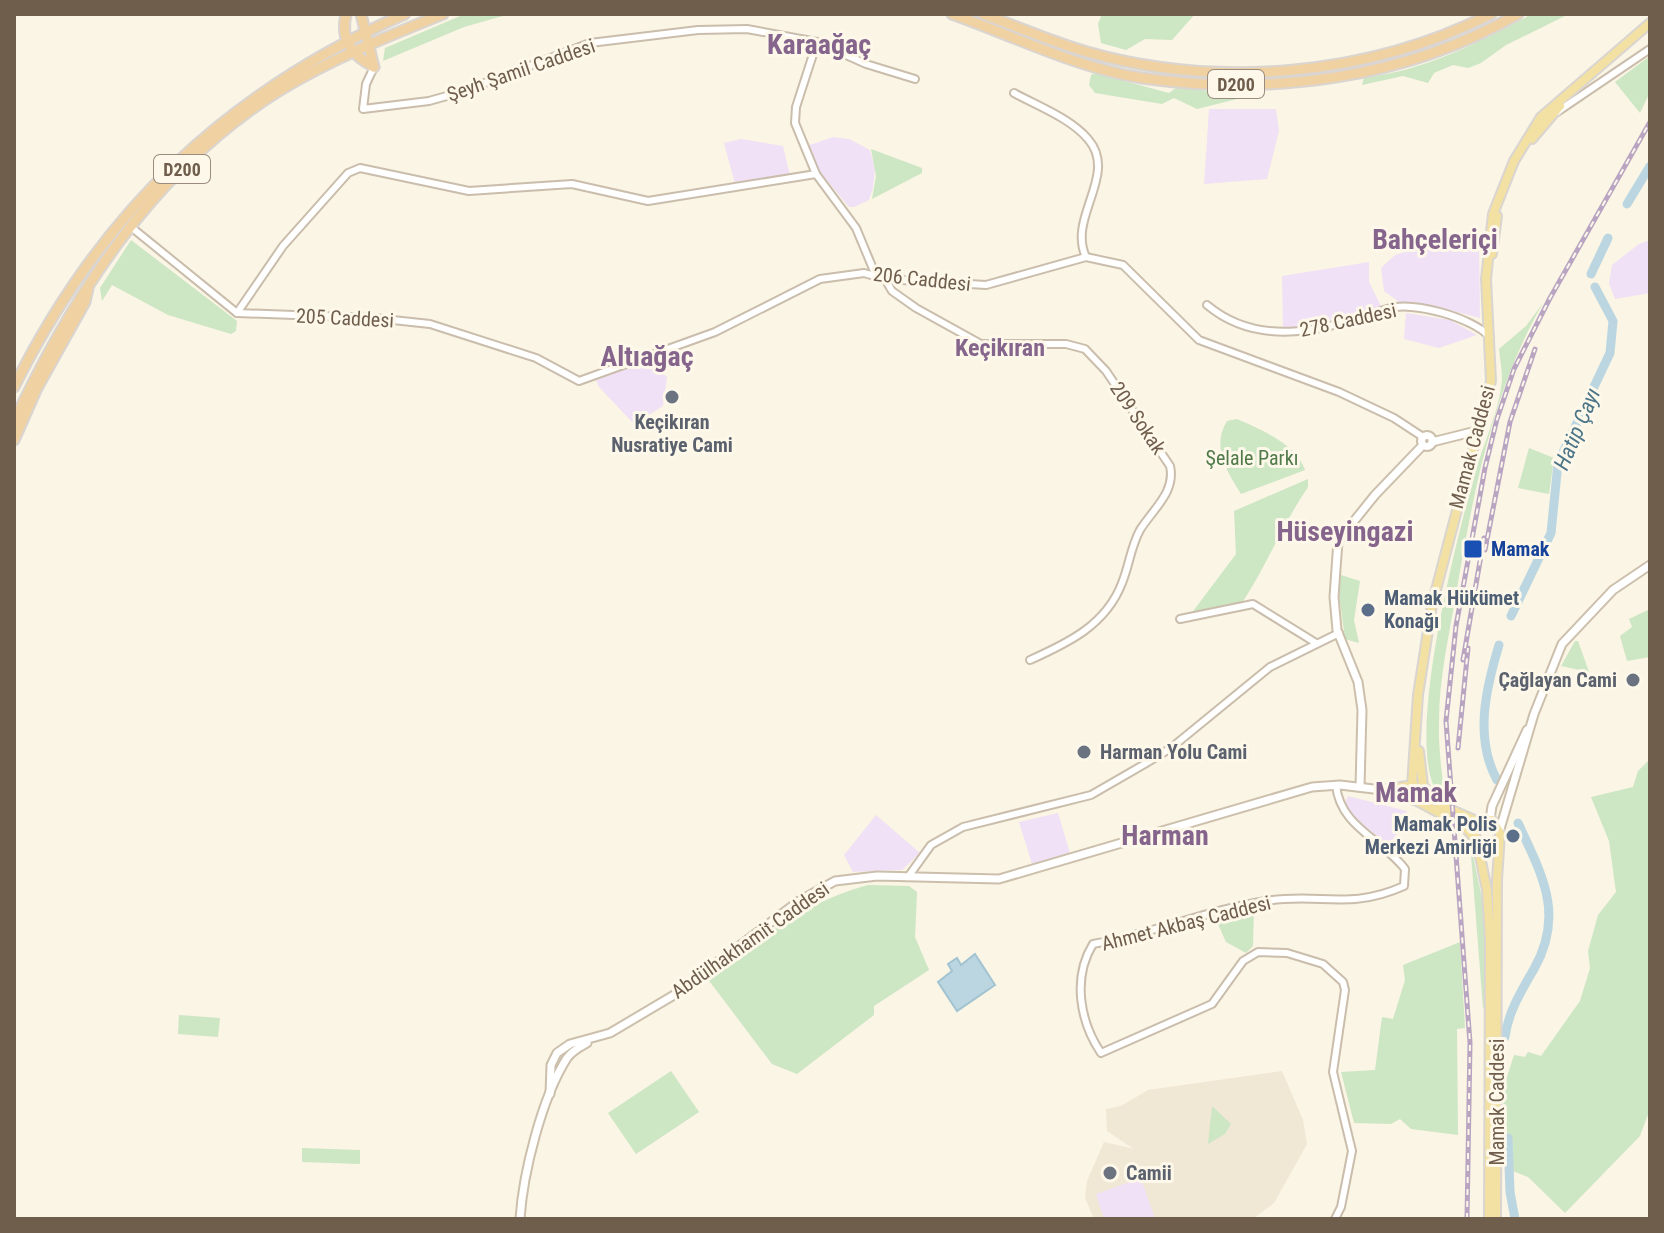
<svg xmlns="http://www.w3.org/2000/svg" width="1664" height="1233" viewBox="0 0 1664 1233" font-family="'Roboto Condensed',sans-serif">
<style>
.residential{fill:#f0e7d4}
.education{fill:#f1e1f6}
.green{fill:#cde6c4}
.water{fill:#bbd6e1;stroke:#a2c3d2;stroke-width:2}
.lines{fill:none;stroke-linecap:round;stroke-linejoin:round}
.river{stroke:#bbd6e1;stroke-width:9}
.tertiary-casing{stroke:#cabdac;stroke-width:10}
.secondary-casing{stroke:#ccbfab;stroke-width:11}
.primary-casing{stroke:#dad5d1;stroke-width:12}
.trunk-casing{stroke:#dad5d1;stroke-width:13}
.tertiary{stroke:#fff;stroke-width:6}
.secondary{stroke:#fff;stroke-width:7}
.primary{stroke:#f2e1a3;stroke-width:8}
.trunk{stroke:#f0d1a2;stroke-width:9}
.rail-casing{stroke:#b9a4c2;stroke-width:5}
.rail{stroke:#fdf8ea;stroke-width:2;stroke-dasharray:6;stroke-linecap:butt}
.worship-dot{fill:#6b7280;stroke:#fdf8ea;stroke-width:3}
.transit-dot{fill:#1a4fb4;stroke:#fdf8ea;stroke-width:3}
.service-dot{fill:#5c6f8a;stroke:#fdf8ea;stroke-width:3}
.labels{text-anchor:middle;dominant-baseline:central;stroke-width:6;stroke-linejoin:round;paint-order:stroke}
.shield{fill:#fdf8ea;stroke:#9a8c7c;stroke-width:2}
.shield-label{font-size:18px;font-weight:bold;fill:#705e4d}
.street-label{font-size:20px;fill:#705e4d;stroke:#fdf8ea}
.worship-label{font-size:20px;font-weight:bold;fill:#5b616d;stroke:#fdf8ea;text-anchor:start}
.park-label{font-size:20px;fill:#507a49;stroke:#fdf8ea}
.transit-label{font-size:20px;font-weight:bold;fill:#164399;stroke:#fdf8ea;text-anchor:start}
.service-label{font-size:20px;font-weight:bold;fill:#4e5e75;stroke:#fdf8ea;text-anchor:start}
.water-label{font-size:22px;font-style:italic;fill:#4c7588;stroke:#fdf8ea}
.quarter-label{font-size:24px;font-weight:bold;fill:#85658c;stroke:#fdf8ea}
.district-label{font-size:28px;font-weight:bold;fill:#85658c;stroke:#fdf8ea}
</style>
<rect width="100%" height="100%" fill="#faf5e4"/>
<polygon class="residential" points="1282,1071 1303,1120 1307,1144 1274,1203 1253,1219 1094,1219 1085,1198 1087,1181 1104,1142 1134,1149 1107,1131 1106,1109 1121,1106 1148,1090"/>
<g class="education">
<polygon points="1209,109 1276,109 1279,131 1267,179 1204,184"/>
<polygon points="833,137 849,139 870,150 875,169 873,188 869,200 854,207 849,207 820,172 807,146"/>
<polygon points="741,139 783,146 790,175 735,184 724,143"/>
<polygon points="1650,240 1650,293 1615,299 1609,283 1612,265 1639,244"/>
<polygon points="1424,246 1479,247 1480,318 1430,305 1399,302 1384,291 1381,268 1395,255"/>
<polygon points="1369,262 1369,282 1381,306 1377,311 1312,327 1283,328 1282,276"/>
<polygon points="1406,313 1450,320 1477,335 1439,348 1404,339"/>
<polygon points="645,361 667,377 663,406 634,424 599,387 596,380"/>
<polygon points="1348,796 1407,811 1401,829 1389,844 1358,822 1344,805"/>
<polygon points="1058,813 1070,853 1032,864 1019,822"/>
<polygon points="876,815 920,853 902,870 853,872 844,855"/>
<polygon points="1141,1178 1155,1219 1104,1219 1096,1194"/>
</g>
<g class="green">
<polygon points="465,14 510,14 464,27 383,61 385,48"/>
<polygon points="1102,14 1195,14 1172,40 1145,39 1126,50 1101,43 1098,24"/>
<path d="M 1532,14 L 1569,14 L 1506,45 L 1481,63 L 1468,68 L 1453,65 L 1434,73 L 1428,83 L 1403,76 L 1362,85 L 1364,77 C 1423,72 1481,41 1532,14 Z"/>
<polygon points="1650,56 1650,92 1640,113 1615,82"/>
<polygon points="1095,73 1169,93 1176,88 1224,92 1237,99 1197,109 1174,98 1162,104 1095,93 1089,85 1091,75"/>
<polygon points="871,149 922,168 922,173 872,199 876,176"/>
<polygon points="131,240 237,321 236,331 231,334 168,315 112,285 102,301 100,288"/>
<path d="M 1543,303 C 1492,391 1473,495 1456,594 C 1449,636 1439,678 1439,721 C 1438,747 1442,774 1445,800 C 1395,770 1460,525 1475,474 C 1483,444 1500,410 1502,379 C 1502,369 1500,359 1499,349 L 1526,326 Z"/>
<path d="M 1237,419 C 1260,429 1296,444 1305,470 L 1241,494 C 1227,471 1211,447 1227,421 Z"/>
<polygon points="1529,448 1554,458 1549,494 1518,488"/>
<path d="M 1308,479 L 1308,487 C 1282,525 1267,565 1242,603 L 1191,614 L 1236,554 L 1234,511 Z"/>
<polygon points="1341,575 1360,581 1354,620 1359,643 1345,639 1338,587"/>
<polygon points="1650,609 1650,657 1627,661 1620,636 1632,627 1629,619"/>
<polygon points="1575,641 1578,641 1589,672 1561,666"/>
<polygon points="1650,759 1650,1109 1640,1136 1565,1213 1528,1177 1513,1171 1512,1136 1504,1136 1503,1089 1514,1055 1525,1057 1528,1052 1541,1056 1580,1001 1590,968 1588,951 1598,915 1616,892 1609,841 1591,797 1633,787 1638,771"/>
<polygon points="1470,842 1485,912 1486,1009 1483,1008"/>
<path d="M 868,885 L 909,886 L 917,892 L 915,937 L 929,970 L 874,1006 L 874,1015 L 797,1074 L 772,1064 L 707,978 C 757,940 807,901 868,885 Z"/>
<polygon points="1254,909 1253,946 1246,953 1226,942 1218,924 1224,916"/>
<polygon points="1460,942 1465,1028 1457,1029 1458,1135 1411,1129 1400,1119 1391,1124 1354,1123 1341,1072 1375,1070 1382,1017 1393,1019 1405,980 1403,965"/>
<polygon points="179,1015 220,1018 218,1037 178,1034"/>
<polygon points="671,1071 699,1112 636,1154 608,1113"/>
<polygon points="1212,1106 1231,1124 1225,1134 1208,1144"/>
<polygon points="302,1148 360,1150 360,1164 302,1162"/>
</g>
<polygon class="water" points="975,954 995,985 957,1011 938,982 952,971 948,964 957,958 961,965"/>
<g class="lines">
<g class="river">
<polyline points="1627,204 1650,166"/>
<polyline points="1591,274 1608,238"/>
<polyline points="1511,616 1551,533 1558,463 1610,353 1613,321 1595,287"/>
<path d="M 1497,780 C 1474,738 1486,688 1499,645"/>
<path d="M 1505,1037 C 1508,1012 1522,990 1534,969 C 1565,914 1542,875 1518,823"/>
<polyline points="1508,1138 1510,1192 1515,1219"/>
</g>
<g class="tertiary-casing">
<g id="tertiary">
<polyline points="817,42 796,107 795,123 816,174 856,228 876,276"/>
<polyline points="374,67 366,84 363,109 429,101 461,92 590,43 698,30 747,29 817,42 866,64 915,79"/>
<path d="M 1014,93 C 1038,106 1070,118 1088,139 C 1119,175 1067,217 1086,257"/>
<polyline points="1557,112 1650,49"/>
<polyline points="131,227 237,313 374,318 430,324 536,358 579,381 715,332 820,279 864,273 885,279 986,285 1086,257 1123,265 1199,340 1339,392 1394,418 1423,437"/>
<path d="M 885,279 L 892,291 L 916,308 L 981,344 L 1066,344 L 1085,349 L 1106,371 L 1170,466 C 1176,492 1153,509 1140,530 C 1131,546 1129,566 1122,583 C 1106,625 1068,643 1030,660"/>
<path d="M 1207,305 C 1261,350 1327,329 1387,309 C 1412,300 1473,318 1490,337"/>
<polyline points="237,313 283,246 348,173 360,168 469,191 572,184 648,201 816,174"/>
<polyline points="1180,619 1253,604 1316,643"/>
<polyline points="908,877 931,845 963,827 1091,795 1143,765 1171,748 1270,667 1339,633"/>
<path d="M 1335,1219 L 1341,1207 L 1352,1151 L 1333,1072 L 1345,990 L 1343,982 L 1323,964 L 1287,953 L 1258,952 L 1243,961 L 1212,1004 L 1101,1053 C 1080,1022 1072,978 1093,944 C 1152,934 1207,910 1266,901 C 1319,892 1348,911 1404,886 L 1405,869 C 1382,839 1340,827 1336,785"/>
</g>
</g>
<g class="secondary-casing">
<g id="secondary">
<circle cx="1427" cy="441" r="5.5"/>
<polyline points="1432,442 1476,431"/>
<polyline points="1360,787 1362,710 1358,682 1337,630 1334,597 1338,541 1375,495 1423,445"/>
<polyline points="1490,820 1492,806 1527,730"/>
<polyline points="1500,829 1534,714 1562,644 1613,590 1650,565"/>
<polyline points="550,1094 551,1065 557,1053 570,1044 610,1033 674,995 799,901 835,881 877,876 999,879 1312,787 1340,785 1382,790"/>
<path d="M 520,1219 C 523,1173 542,1097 567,1058 C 572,1051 580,1047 587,1043"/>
</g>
</g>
<g class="primary-casing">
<g id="primary">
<polyline points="1532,139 1560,106"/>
<polyline points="1492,254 1497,216"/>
<polyline points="1419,751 1423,786"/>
<polyline points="1412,786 1418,695 1432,605 1491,381 1486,279 1493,214 1514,161 1541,117 1650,23"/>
<polyline points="1425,788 1440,805 1479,822"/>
<polyline points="1382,790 1414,785"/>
<polyline points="1387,791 1414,800"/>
<polyline points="1417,801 1464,826 1475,839"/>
<polyline points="1479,822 1492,820 1500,833 1497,880 1496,1219"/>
<polyline points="1479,822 1474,831 1477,842 1488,846 1498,840"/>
<polyline points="1477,842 1487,890 1490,941 1489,1219"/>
</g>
</g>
<g class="trunk-casing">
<g id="trunk">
<path d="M 346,14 C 340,41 352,55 374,67"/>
<polyline points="361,14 374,67"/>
<path d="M 952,14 C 1014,36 1077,68 1142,78 C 1270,96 1405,79 1518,14"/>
<path d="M 983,14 C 1018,27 1052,42 1087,52 C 1218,89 1369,76 1491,14"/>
<path d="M 14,387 C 101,212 227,92 405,14"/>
<path d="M 14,422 C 74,293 154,170 277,92 C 329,60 386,37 443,14"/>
<polyline points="14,440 37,388 85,302 88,289"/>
</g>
</g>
<use href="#tertiary" class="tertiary"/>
<use href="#secondary" class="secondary"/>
<use href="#primary" class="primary"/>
<use href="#trunk" class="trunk"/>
<g class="rail-casing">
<g id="rail">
<polyline points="1485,550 1510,422 1535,349"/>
<polyline points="1463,660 1484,538"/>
<polyline points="1458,748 1468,648"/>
<polyline points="1467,1219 1470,1043 1446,721 1456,626 1485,468 1497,419 1514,369 1550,298 1650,122"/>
</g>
</g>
<use href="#rail" class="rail"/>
</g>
<g class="worship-dot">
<circle cx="672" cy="397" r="8"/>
<circle cx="1633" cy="680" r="8"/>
<circle cx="1084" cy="752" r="8"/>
<circle cx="1110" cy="1173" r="8"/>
</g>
<rect class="transit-dot" x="1463" y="539" width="20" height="20" rx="4"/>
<g class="service-dot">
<circle cx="1368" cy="610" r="8"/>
<circle cx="1513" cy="836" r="8"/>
</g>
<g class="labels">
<g class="shield">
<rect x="1208" y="70" width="56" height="28" rx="6"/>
<rect x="154" y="155" width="56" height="28" rx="6"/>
</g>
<g class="shield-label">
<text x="1236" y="84">D200</text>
<text x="182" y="169">D200</text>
</g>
<g class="street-label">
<text transform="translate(521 70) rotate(-19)">Şeyh Şamil Caddesi</text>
<text transform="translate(922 279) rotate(6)">206 Caddesi</text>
<text transform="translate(345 318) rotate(3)">205 Caddesi</text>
<text transform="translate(1348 320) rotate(-12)">278 Caddesi</text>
<text transform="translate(1138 418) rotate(56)">209 Sokak</text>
<text transform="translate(1472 447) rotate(-75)">Mamak Caddesi</text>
<text transform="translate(1186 923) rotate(-14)">Ahmet Akbaş Caddesi</text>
<text transform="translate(750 940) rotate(-35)">Abdülhakhamit Caddesi</text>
<text transform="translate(1497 1102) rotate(-90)">Mamak Caddesi</text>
</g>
<g class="worship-label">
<text x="672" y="422" text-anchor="middle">Keçikıran<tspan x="672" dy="23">Nusratiye Cami</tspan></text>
<text x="1617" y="680" text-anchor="end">Çağlayan Cami</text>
<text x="1100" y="752">Harman Yolu Cami</text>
<text x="1126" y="1173">Camii</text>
</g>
<g class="park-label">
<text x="1252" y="458">Şelale Parkı</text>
</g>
<g class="transit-label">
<text x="1491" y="549">Mamak</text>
</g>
<g class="service-label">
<text x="1384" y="598">Mamak Hükümet<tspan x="1384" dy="23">Konağı</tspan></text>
<text x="1497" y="824" text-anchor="end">Mamak Polis<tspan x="1497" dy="23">Merkezi Amirliği</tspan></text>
</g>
<g class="water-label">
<text transform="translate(1577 429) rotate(-67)">Hatip Çayı</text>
</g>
<g class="quarter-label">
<text x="1000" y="348">Keçikıran</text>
</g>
<g class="district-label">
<text x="819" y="44">Karaağaç</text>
<text x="1435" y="239">Bahçeleriçi</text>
<text x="647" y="356">Altıağaç</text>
<text x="1345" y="531">Hüseyingazi</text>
<text x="1416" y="792">Mamak</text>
<text x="1165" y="835">Harman</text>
</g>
</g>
<rect width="1664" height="1233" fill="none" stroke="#705e4d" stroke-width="32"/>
</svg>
